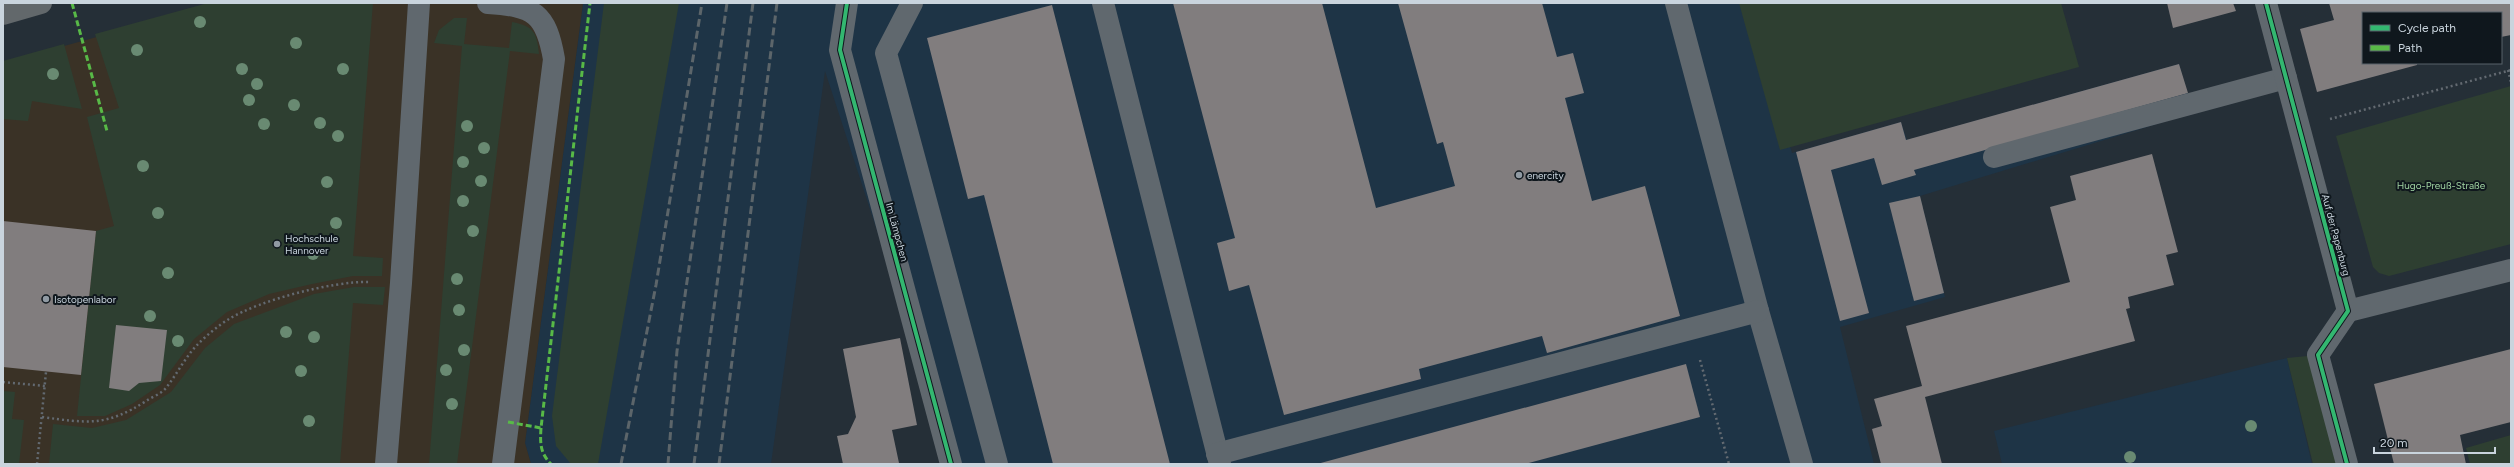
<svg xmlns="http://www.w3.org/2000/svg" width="2514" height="467" viewBox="0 0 2514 467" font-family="Figtree,sans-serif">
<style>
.built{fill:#1e3446}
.education{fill:#3a3226}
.green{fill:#2e3f31}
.building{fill:#817d7e}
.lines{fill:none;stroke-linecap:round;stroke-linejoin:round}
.path{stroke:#636a71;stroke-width:2.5;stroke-dasharray:2 3;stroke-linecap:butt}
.lane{stroke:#60686e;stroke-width:22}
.street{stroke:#60686e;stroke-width:22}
.secondary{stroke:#62686b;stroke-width:22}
.rail{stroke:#5c656a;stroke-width:3;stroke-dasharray:8 4;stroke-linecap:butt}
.quiet{stroke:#58b947;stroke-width:3;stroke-dasharray:6 3;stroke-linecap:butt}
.cycleway-casing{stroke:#0f171d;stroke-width:6}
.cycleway{stroke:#33b770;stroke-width:4}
.tree{fill:#698a72}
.poi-dot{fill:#909aa3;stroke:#0f171d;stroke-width:1.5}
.labels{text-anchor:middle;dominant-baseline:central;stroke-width:4;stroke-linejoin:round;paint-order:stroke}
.poi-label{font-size:10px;fill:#c9d4dd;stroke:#0f171d;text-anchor:start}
.park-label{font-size:10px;fill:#a1d4a2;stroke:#0f171d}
.street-label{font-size:10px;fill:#c9d4dd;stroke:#0f171d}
</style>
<rect width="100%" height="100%" fill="#252f37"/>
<g class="built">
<polygon points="583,3 1749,3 1792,153 1901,122 1907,140 2179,64 2193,113 1920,196 1945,297 1840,327 1874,464 953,464 825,71 771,464 531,464 525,443"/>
<polygon points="2287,358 2312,464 2002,464 1994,431"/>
</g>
<polygon class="education" points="219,3 583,3 525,443 531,464 3,464 3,63"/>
<g class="green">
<polygon points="208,3 373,3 353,256 383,258 382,276 353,276 312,284 269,294 227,312 194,339 160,385 132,404 105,416 77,416 96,231 114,226 87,117 119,108 95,34"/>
<polygon points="604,3 679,3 598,464 571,464 556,446 552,416"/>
<polygon points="1739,3 2061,3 2079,67 1780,150"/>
<path d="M 454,18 L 467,18 L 464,44 L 509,48 L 512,22 C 534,26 537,33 539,54 L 510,51 L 457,464 L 429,464 L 462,46 L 434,43 L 439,30 Z"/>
<polygon points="64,44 82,109 32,101 28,121 3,119 3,61"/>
<polygon points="2511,86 2511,244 2389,276 2379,273 2373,267 2336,136"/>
<polygon points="354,287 385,287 383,305 353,303 340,464 49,464 53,424 92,428 126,420 171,392 205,348 234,324 314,294"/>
<polygon points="2318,355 2347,464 2313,464 2287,358"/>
<polygon points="3,391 15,392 12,419 24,420 19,464 3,464"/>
<polygon points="2511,435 2511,464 2470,464 2466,448"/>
</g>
<g class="building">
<polygon points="1173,3 1322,3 1376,208 1455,186 1443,142 1437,144 1398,3 1542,3 1557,57 1573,53 1584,93 1565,98 1592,201 1645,186 1680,316 1547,353 1542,336 1419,369 1421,379 1284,415 1249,285 1229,291 1217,243 1235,238"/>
<polygon points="2167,3 2233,3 2236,11 2173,28"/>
<polygon points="2329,3 2511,3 2511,35 2501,37 2501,13 2363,13 2363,63 2417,63 2417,65 2317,92 2300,29 2334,20"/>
<polygon points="1052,5 1170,464 1053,464 984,195 968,199 927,38"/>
<polygon points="2179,64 2188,93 1914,170 1916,175 1882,185 1874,158 1831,170 1869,313 1840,321 1796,152 1901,122 1906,140"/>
<polygon points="2152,154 2178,252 2166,255 2174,285 2128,297 2130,308 2126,309 2135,341 1925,397 1942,464 1881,464 1872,429 1882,426 1874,399 1922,386 1906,326 2070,282 2050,207 2076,200 2070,176"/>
<polygon points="1920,196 1944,293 1914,301 1889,203"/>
<polygon points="3,221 96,231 81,375 3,367"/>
<polygon points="116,325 167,330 161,381 139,383 129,391 109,388"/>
<polygon points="900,338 917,425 892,430 899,463 843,464 837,436 848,434 856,417 843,349"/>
<polygon points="2511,349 2511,422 2460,435 2466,464 2394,464 2374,384"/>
<polygon points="1686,364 1700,417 1525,464 1317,464"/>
</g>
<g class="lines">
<g class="path">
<polyline points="2508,70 2511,82"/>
<polyline points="2330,119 2511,70"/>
<polyline points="1700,360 1729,464"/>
<polyline points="3,382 45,386"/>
<path d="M 42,417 C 87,423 106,427 146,401 C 152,397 161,394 166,388 C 177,374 186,356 198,344 C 207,335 219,325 229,319 C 260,300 333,281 369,282"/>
<polyline points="37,464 46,372"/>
</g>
<g class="lane">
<path d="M 488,3 C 534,6 546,13 554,59 L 503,464"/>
<polyline points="912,3 886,53 997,464"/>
<polyline points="1103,3 1220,464"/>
<polyline points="1676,3 1758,311 1802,464"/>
<polyline points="1994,157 2286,78"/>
<polyline points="1217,454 1758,311"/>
<polyline points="386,464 401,283 419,3"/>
</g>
<g class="street">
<polyline points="847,3 840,50 951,464"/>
<polyline points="2266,3 2348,311 2318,355 2347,464"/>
<polyline points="2348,311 2511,270"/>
</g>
<polyline class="secondary" points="3,14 41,3"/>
<g class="rail">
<polyline points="621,464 656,285 702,3"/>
<polyline points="668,464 677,351 727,3"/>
<polyline points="694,464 753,3"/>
<polyline points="719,464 777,3"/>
</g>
<g class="quiet">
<polyline points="72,3 107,131"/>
<polyline points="508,422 541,428 590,3"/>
<path d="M 541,428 C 540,443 540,453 551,464"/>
</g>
<g class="cycleway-casing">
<g id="cycleway">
<polyline points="847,3 840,50 951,464"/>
<polyline points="2266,3 2348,311 2318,355 2347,464"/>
</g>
</g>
<use href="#cycleway" class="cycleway"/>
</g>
<g class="tree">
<circle cx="200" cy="22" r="6"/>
<circle cx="296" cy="43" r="6"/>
<circle cx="137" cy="50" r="6"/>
<circle cx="242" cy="69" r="6"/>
<circle cx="343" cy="69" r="6"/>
<circle cx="53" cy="74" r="6"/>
<circle cx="257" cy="84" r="6"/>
<circle cx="249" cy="100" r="6"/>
<circle cx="294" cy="105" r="6"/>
<circle cx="320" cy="123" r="6"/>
<circle cx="264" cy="124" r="6"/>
<circle cx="467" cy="126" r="6"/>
<circle cx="338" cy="136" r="6"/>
<circle cx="484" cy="148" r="6"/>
<circle cx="463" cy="162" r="6"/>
<circle cx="143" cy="166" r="6"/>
<circle cx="481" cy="181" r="6"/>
<circle cx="327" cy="182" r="6"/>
<circle cx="463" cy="201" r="6"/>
<circle cx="158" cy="213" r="6"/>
<circle cx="336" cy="223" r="6"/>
<circle cx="473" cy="231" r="6"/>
<circle cx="313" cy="254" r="6"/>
<circle cx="168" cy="273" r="6"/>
<circle cx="457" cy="279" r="6"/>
<circle cx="459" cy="310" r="6"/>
<circle cx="150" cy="316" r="6"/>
<circle cx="286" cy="332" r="6"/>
<circle cx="314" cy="337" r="6"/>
<circle cx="178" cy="341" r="6"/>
<circle cx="464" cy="350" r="6"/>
<circle cx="446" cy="370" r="6"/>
<circle cx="301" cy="371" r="6"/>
<circle cx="452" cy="404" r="6"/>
<circle cx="309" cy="421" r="6"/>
<circle cx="2251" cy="426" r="6"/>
<circle cx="2130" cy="457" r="6"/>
</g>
<g class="poi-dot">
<circle cx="1519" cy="175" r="4"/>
<circle cx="277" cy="244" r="4"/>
<circle cx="46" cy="299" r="4"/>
</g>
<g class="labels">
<g class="poi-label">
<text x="1527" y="175">enercity</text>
<text x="285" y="238">Hochschule<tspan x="285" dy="12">Hannover</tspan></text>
<text x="54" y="299">Isotopenlabor</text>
</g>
<g class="park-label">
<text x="2441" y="185">Hugo-Preuß-Straße</text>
</g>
<g class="street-label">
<text transform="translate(897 232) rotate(75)">Im Lämpchen</text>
<text transform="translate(2336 235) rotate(75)">Auf der Papenburg</text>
</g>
</g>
<rect width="2514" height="467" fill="none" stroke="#c9d4dd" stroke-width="8"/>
<rect x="2362" y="12" width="140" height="52" fill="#0f171d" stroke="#59636a"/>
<rect x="2370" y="25" width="20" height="6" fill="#33b770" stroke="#59636a"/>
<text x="2398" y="32" font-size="12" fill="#c9d4dd">Cycle path</text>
<rect x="2370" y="45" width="20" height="6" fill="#58b947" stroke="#59636a"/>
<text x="2398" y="52" font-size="12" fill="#c9d4dd">Path</text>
<path d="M2374 447v6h121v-6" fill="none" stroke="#c9d4dd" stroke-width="2"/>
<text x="2380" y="447" font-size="12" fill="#c9d4dd" stroke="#0f171d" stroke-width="3" paint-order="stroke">20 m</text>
</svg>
